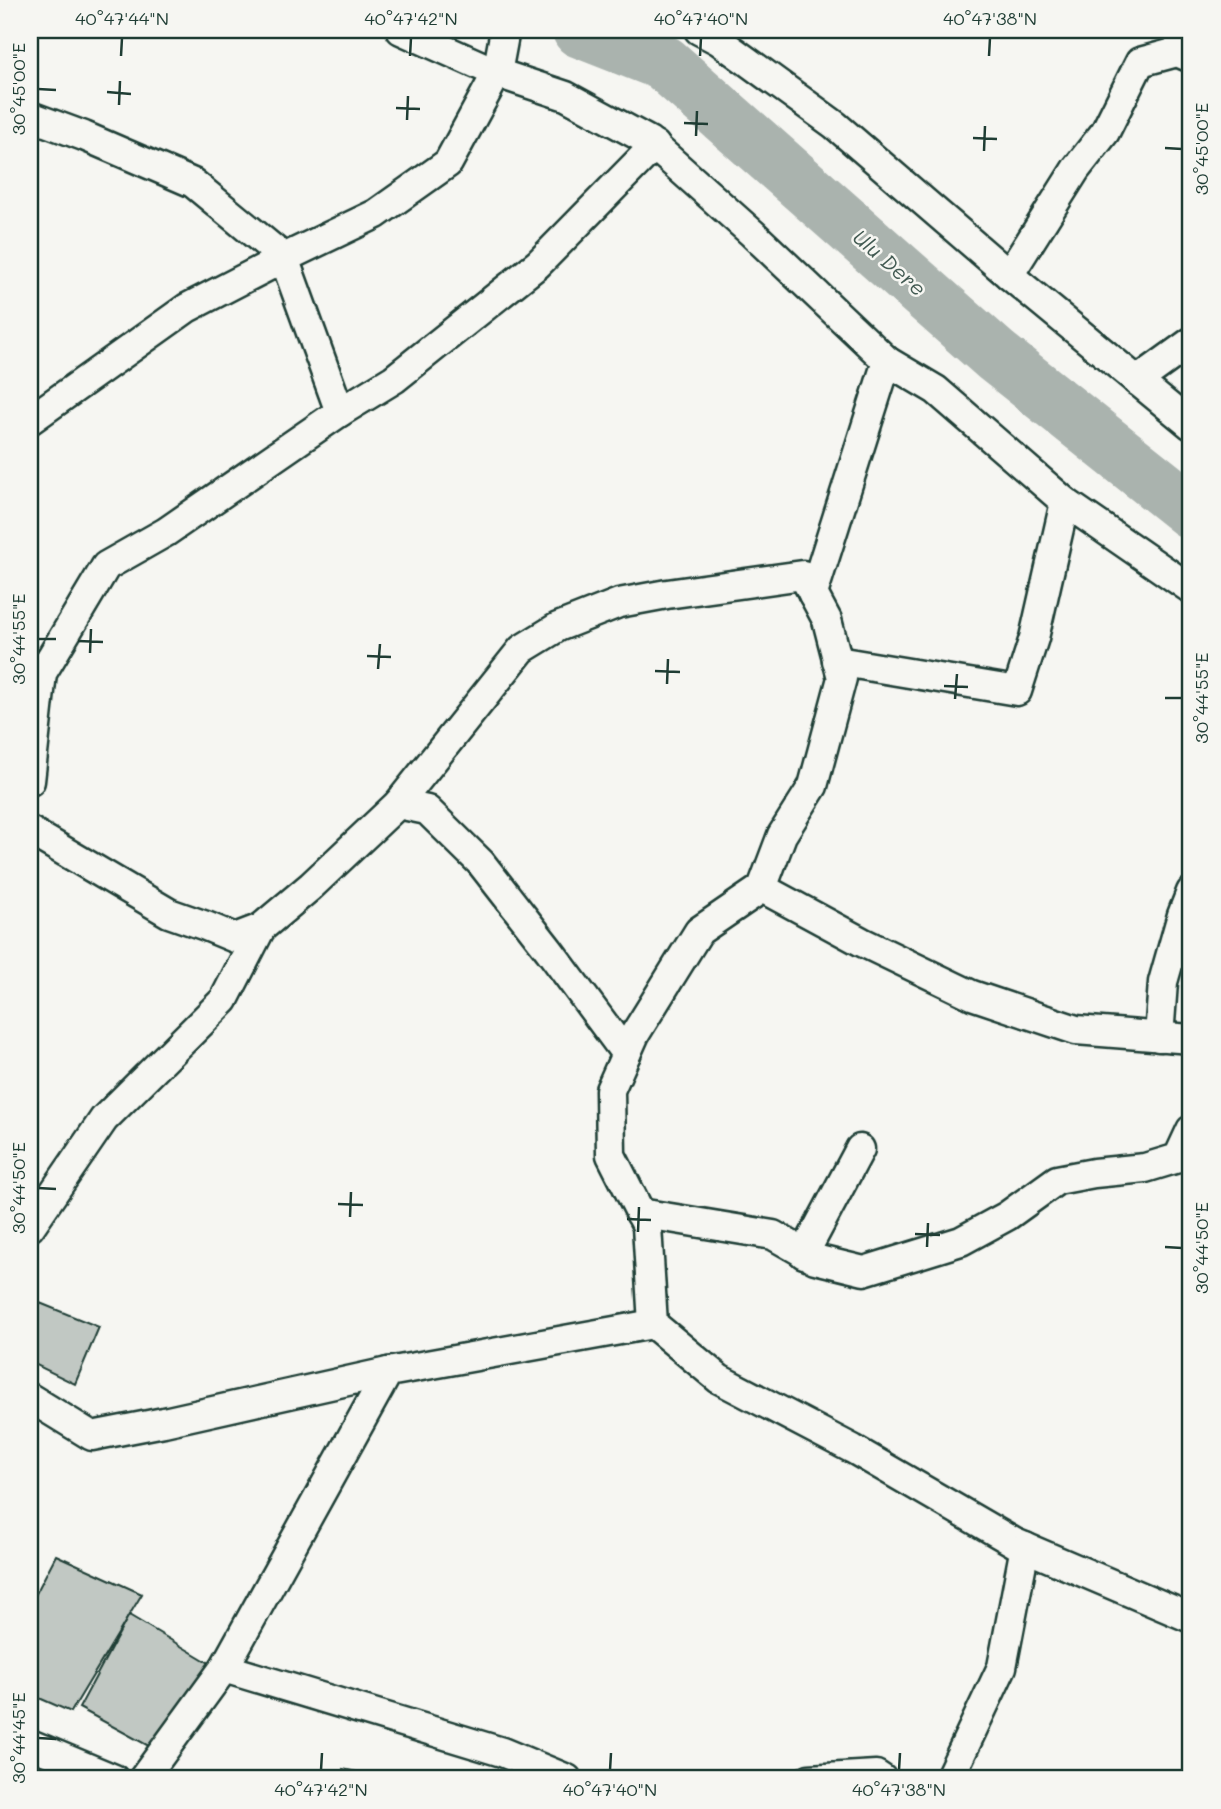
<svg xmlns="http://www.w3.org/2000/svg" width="1221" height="1809" viewBox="0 0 1221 1809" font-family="Mali,sans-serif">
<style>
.green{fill:#d6dbd6;stroke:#7a8c85;stroke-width:2}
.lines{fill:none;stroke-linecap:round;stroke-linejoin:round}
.river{stroke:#aab3ae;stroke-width:56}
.building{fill:#c1c8c3;stroke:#1f3d34;stroke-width:2}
.minor-casing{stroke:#1f3d34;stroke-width:33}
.minor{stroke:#f6f6f2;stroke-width:28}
.ticks{fill:none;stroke:#1f3d34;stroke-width:2.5}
.labels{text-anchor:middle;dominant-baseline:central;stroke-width:5;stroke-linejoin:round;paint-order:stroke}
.water-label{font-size:21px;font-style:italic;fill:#425a52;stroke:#f6f6f2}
.neatline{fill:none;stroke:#1f3d34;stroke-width:2.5}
.ticks-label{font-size:18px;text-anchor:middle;fill:#1f3d34}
</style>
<rect width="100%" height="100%" fill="#f6f6f2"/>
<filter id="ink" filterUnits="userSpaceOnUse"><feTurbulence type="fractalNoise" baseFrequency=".0143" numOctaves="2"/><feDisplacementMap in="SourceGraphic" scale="14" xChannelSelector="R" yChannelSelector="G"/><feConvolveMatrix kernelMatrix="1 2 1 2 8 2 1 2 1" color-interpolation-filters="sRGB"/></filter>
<g filter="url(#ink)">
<polygon class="green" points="30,1758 78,1779 30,1779"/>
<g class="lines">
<polyline class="river" points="580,30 664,63 996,356 1191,511"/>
</g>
<g class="building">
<polygon points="30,1299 99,1327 75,1384 30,1362"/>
<polygon points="56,1555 142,1594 71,1712 30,1694 30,1605"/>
<polygon points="129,1615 216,1667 156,1750 79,1708"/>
<polygon points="343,1769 388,1779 341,1779"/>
</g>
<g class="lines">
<g class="minor-casing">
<g id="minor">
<polyline points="401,30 497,73 566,96 649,141 752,233 887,361"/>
<polyline points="699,30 718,40 835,125 1009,275 1191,425"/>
<polyline points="30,116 84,136 193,183 284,258 187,308 30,420"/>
<polyline points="1009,275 1076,169 1105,132 1140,62 1177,52 1191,58"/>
<polyline points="1137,381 1191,342"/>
<polyline points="340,412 394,379 538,264 655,145"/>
<polyline points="1065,502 1191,589"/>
<polyline points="813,594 887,361 936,390 1065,502 1034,638 1017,691 837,661"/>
<polyline points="30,781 42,673 106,566 166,532 340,412 284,258 376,214 448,163 497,73 505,30"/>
<polyline points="398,804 522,649 558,627 619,603 667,594 803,575 827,620 842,678 813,786 782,835 762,888"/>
<polyline points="30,831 169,913 206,926 235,938 261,928 311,886 398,804 427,810 481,863 549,950 626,1054"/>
<polyline points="1159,1037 1163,982 1182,915 1191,892"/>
<polyline points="1191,1039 1076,1030 972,995 862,942 762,888 699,931 635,1034 610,1090 611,1155 647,1226 653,1324 719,1379 853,1449 1015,1543 1191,1618"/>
<polyline points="640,1213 773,1235 815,1259 864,1271 961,1241 1007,1216 1057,1180 1094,1173 1145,1168 1178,1158 1191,1130"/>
<polyline points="30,1227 104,1119 224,1000 261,928"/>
<polyline points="804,1254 860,1149"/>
<polyline points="30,1398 92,1436 164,1422 388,1372"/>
<polyline points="224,1668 388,1372 653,1324"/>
<polyline points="30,1744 114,1779"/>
<polyline points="143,1779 224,1668 502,1752 567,1779"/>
<polyline points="809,1779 876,1775 882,1779"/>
<polyline points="949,1779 1002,1667 1025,1547"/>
</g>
</g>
<use href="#minor" class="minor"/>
</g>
</g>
<path class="ticks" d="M 121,56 L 122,38M 410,56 L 411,38M 700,56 L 701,38M 989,56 L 990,38M 38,89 L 56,90M 107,92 L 131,94M 119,105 L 120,81M 396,108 L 420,109M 407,120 L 408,96M 684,123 L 708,124M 696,136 L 697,111M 973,138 L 997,139M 1165,148 L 1182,149M 984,151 L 985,126M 38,639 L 56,639M 78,641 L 103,642M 90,653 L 91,629M 367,656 L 391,657M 378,669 L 380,644M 655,671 L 680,672M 667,684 L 668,659M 944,686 L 968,687M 1165,698 L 1182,698M 955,699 L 957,674M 38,1188 L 56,1189M 338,1204 L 363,1205M 350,1217 L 351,1192M 627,1219 L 651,1220M 638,1232 L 639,1207M 915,1234 L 940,1235M 927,1247 L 928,1223M 1165,1247 L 1182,1248M 38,1738 L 56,1739M 321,1770 L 322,1753M 610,1770 L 611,1753M 899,1770 L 900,1753"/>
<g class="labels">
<g class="water-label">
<text transform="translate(890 262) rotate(41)">Ulu Dere</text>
</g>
</g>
<rect width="1221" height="1809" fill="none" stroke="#f6f6f2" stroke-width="77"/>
<rect x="38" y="38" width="1144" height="1732" class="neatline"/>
<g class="ticks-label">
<text x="122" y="25">40°47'44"N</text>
<text x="411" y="25">40°47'42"N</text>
<text x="701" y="25">40°47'40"N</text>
<text x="990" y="25">40°47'38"N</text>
<text transform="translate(19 89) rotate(-90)" y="6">30°45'00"E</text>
<text transform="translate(1202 149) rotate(-90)" y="6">30°45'00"E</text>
<text transform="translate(19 639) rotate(-90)" y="6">30°44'55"E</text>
<text transform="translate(1202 698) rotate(-90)" y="6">30°44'55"E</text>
<text transform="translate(19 1188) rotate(-90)" y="6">30°44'50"E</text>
<text transform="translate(1202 1248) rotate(-90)" y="6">30°44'50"E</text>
<text transform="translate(19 1738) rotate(-90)" y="6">30°44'45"E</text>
<text x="321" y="1796">40°47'42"N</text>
<text x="610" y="1796">40°47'40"N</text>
<text x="899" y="1796">40°47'38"N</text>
</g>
</svg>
